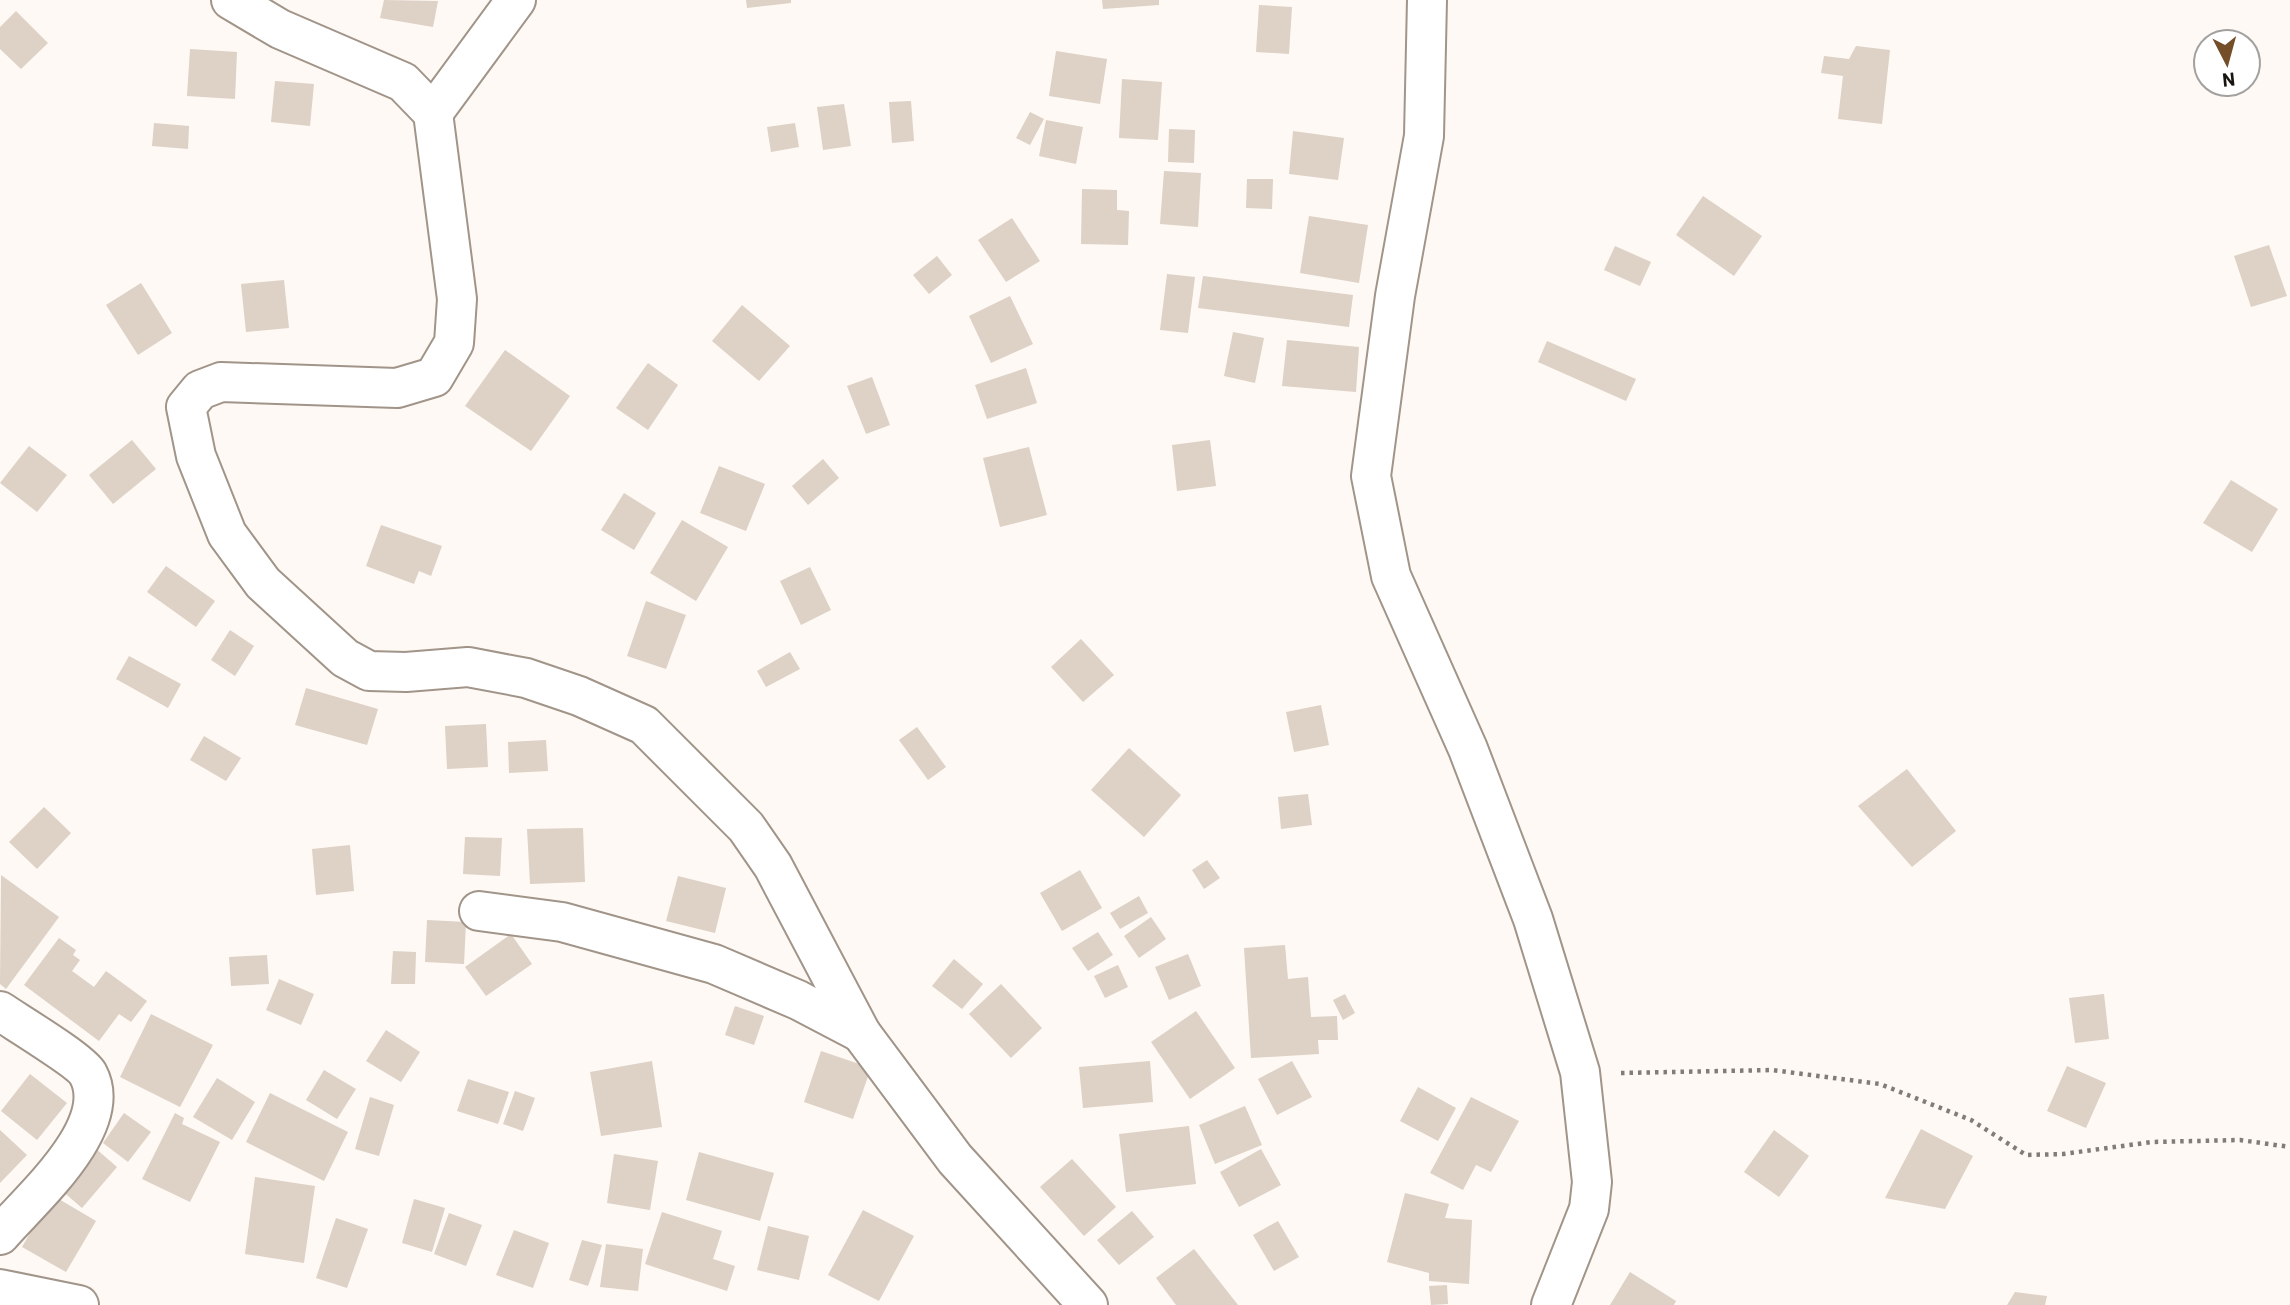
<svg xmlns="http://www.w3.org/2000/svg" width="2290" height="1305" viewBox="0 0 2290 1305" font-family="Barlow,sans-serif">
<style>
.building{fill:#ded1c6}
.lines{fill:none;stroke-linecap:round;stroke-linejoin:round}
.street-casing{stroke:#a19489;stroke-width:42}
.path{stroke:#807c77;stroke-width:4.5;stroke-dasharray:3.5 5;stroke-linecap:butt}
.street{stroke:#fff;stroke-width:38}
</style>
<rect width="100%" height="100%" fill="#fef9f4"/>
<g class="building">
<polygon points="384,0 438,1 433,27 380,18"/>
<polygon points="746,0 791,0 791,3 747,8"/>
<polygon points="1102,0 1159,0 1159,5 1103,9"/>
<polygon points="1259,5 1292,7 1289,54 1256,52"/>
<polygon points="16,11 48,43 21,69 0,49 0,27"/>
<polygon points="1856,46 1890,50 1882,124 1838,119 1843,76 1821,73 1824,56 1849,59"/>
<polygon points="190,49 237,52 235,99 187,96"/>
<polygon points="1056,51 1107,59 1100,104 1049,96"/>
<polygon points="1122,79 1162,82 1158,140 1119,138"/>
<polygon points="275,81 314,84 310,126 271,122"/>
<polygon points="911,101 914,141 892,143 889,102"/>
<polygon points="844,104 851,146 823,150 817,107"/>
<polygon points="1030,112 1044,119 1030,145 1016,138"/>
<polygon points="1046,120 1083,127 1076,164 1039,156"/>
<polygon points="154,123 189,126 188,149 152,146"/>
<polygon points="795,123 799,147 771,152 767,127"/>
<polygon points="1169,129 1195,130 1194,163 1168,162"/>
<polygon points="1293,131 1344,138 1338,180 1289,174"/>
<polygon points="1164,171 1201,173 1198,227 1160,224"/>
<polygon points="1247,179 1273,179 1272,209 1246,208"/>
<polygon points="1082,189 1117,190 1117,210 1129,211 1128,245 1081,244"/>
<polygon points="1703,196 1762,236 1734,276 1676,235"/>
<polygon points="1309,216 1368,225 1359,283 1300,273"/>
<polygon points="1012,218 1040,261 1006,282 978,240"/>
<polygon points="2269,245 2287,296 2251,307 2234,256"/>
<polygon points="1615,246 1651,262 1640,286 1604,270"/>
<polygon points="937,256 952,275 929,294 913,275"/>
<polygon points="1167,274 1195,277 1188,333 1160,330"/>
<polygon points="1203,276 1353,295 1349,327 1198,308"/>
<polygon points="284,280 289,328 246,332 241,284"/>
<polygon points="141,283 172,333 138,355 106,305"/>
<polygon points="1010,296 1033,344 991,363 969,316"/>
<polygon points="742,305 790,346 759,381 712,341"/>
<polygon points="1233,332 1264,338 1255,383 1224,376"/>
<polygon points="1287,340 1359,347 1356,392 1282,386"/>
<polygon points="1547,341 1636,379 1626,401 1538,362"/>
<polygon points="505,350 570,396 531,451 465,406"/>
<polygon points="648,363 678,385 648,430 616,408"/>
<polygon points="1026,368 1037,403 987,419 975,385"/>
<polygon points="872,377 890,425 866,434 847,386"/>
<polygon points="132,440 156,469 113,504 89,475"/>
<polygon points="1210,440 1216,486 1177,491 1172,445"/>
<polygon points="29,446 67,475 37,512 0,483"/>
<polygon points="1029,447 1047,515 1000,527 983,458"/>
<polygon points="823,459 839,478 808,505 792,486"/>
<polygon points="719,466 765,484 746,531 700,513"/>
<polygon points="2231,480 2278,509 2252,552 2203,523"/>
<polygon points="624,493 656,513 634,550 601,530"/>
<polygon points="682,520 728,547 696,601 650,573"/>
<polygon points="381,525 442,546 431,576 419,571 414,584 366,566"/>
<polygon points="166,566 215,601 196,627 147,592"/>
<polygon points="810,567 831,610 801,625 780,581"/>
<polygon points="646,601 686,615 666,669 627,656"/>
<polygon points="230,630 254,646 235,676 211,660"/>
<polygon points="1081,639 1114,675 1083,702 1051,667"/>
<polygon points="790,652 800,669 766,687 757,671"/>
<polygon points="129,656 181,684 168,708 116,679"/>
<polygon points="306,688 378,709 367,745 295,725"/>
<polygon points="1321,705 1329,745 1294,752 1286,712"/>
<polygon points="486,724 488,767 447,769 445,726"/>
<polygon points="917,727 946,767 928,780 899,740"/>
<polygon points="204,736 241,758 226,781 190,760"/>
<polygon points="546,740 548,771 509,773 508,742"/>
<polygon points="1129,748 1181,795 1144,837 1091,790"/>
<polygon points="1907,769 1956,831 1912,867 1858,806"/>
<polygon points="1308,794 1312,825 1281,829 1278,797"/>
<polygon points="44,807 71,833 37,869 9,842"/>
<polygon points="583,828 585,882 530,884 527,829"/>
<polygon points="465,837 502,838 500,876 463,874"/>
<polygon points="350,845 354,891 316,895 312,849"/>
<polygon points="1207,860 1220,878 1204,889 1192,870"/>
<polygon points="1080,870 1102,908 1062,931 1040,893"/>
<polygon points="1,875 59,917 6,989 0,984"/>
<polygon points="678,876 726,888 715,933 666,921"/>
<polygon points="1139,896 1148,913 1120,929 1110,913"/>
<polygon points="1151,917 1166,939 1139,958 1124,936"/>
<polygon points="427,920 466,922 464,964 425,962"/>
<polygon points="1098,932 1113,955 1088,971 1072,948"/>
<polygon points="511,934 532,964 486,996 465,967"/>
<polygon points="59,938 76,950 73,955 80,960 72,971 94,987 106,971 147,1001 131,1022 119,1014 99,1041 24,985"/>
<polygon points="1285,945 1288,979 1308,977 1311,1017 1337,1016 1338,1040 1318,1040 1319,1054 1251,1058 1244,948"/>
<polygon points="393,951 416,952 415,984 391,984"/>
<polygon points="1188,954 1201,986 1169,1000 1155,967"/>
<polygon points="267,955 269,984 231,986 229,957"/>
<polygon points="954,959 983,984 962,1009 932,986"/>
<polygon points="1118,965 1128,987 1105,998 1094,976"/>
<polygon points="279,979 314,994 301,1025 266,1010"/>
<polygon points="1001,984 1042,1028 1011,1058 969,1014"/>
<polygon points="1345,994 1355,1013 1343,1020 1333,1000"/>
<polygon points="2104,994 2109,1039 2075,1043 2069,998"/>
<polygon points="735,1006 764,1016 754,1045 725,1035"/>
<polygon points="1196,1011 1235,1068 1190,1099 1151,1042"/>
<polygon points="151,1014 213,1045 180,1107 120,1077"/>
<polygon points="386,1030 420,1052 401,1082 366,1061"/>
<polygon points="821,1051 871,1068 853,1119 804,1102"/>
<polygon points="652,1061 662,1127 601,1136 590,1072"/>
<polygon points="1150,1061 1153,1102 1083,1108 1079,1067"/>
<polygon points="1292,1061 1312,1097 1277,1115 1258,1079"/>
<polygon points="2067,1066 2106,1083 2086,1128 2047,1111"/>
<polygon points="324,1070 356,1089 337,1119 306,1100"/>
<polygon points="30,1074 67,1103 37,1140 1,1111"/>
<polygon points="217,1078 255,1102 232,1140 193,1117"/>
<polygon points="468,1079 509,1092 498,1124 457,1111"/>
<polygon points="1418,1087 1456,1108 1438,1141 1400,1121"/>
<polygon points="515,1091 535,1098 523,1131 503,1124"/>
<polygon points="270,1093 348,1132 324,1181 246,1142"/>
<polygon points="370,1097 394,1105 379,1156 355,1149"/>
<polygon points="1471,1097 1519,1121 1491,1172 1476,1165 1463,1190 1430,1173"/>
<polygon points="1245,1106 1262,1145 1215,1164 1199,1125"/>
<polygon points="124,1113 151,1132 128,1162 103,1143"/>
<polygon points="175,1113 184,1118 182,1124 220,1142 190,1202 142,1179"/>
<polygon points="1189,1126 1196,1184 1126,1192 1119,1134"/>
<polygon points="1921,1129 1973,1156 1945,1209 1885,1198"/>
<polygon points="0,1130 27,1155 0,1183"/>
<polygon points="1774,1130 1809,1156 1779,1197 1744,1172"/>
<polygon points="95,1148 117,1167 82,1208 60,1189"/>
<polygon points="1261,1149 1281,1185 1239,1207 1220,1172"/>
<polygon points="699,1152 774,1173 760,1221 686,1200"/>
<polygon points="614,1154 658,1161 650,1210 607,1203"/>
<polygon points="1072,1159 1116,1207 1084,1236 1040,1187"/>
<polygon points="255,1177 315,1186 304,1263 245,1254"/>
<polygon points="1405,1193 1449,1204 1445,1218 1472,1220 1469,1284 1429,1281 1429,1273 1387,1262"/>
<polygon points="52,1195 96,1221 66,1272 22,1247"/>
<polygon points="414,1199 445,1208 432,1252 402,1243"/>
<polygon points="863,1210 914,1236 879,1301 828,1275"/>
<polygon points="1132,1211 1154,1237 1119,1265 1097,1240"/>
<polygon points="662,1212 722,1231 713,1259 735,1266 727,1291 645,1264"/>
<polygon points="449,1213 482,1225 466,1266 434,1254"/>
<polygon points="336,1218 368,1229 347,1288 316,1278"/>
<polygon points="1278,1221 1299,1257 1274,1271 1253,1235"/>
<polygon points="768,1226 809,1236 799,1280 757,1270"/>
<polygon points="514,1230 549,1243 533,1288 496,1275"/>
<polygon points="582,1240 602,1245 588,1286 569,1280"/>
<polygon points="606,1244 643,1249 638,1291 600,1287"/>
<polygon points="1194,1249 1238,1305 1176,1305 1156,1278"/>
<polygon points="1630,1272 1676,1301 1674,1305 1610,1305"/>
<polygon points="1447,1285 1448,1304 1431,1305 1429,1286"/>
<polygon points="2015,1292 2047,1296 2045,1305 2007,1305"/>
</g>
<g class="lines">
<g class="street-casing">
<g id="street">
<polyline points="231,0 280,29 403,82 433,113 457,299 454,343 434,377 397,388 221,382 200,390 186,407 196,456 227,534 263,583 345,658 369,671 406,672 468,667 526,678 579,696 644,725 746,827 773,866 861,1033 955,1159 1088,1305"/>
<polyline points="1427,0 1424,136 1395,296 1371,476 1391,576 1468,749 1533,919 1580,1072 1592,1182 1589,1209 1551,1305"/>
<polyline points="433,113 516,0"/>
<polyline points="479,911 562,922 714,964 798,1000 861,1033"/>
<path d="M 0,1011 C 16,1022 81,1061 88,1074 C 116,1126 31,1199 0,1235"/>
<polyline points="0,1289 79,1305"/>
</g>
</g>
<polyline class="path" points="1621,1073 1772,1070 1880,1084 1971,1120 2026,1155 2063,1154 2152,1142 2240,1140 2290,1147"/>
<use href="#street" class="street"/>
</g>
<g transform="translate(2227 63) rotate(174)"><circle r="33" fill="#ffffff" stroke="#a3a19f" stroke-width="2"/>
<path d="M0-5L12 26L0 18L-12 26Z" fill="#734e29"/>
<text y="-10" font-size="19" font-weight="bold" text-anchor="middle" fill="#181410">N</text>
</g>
</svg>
